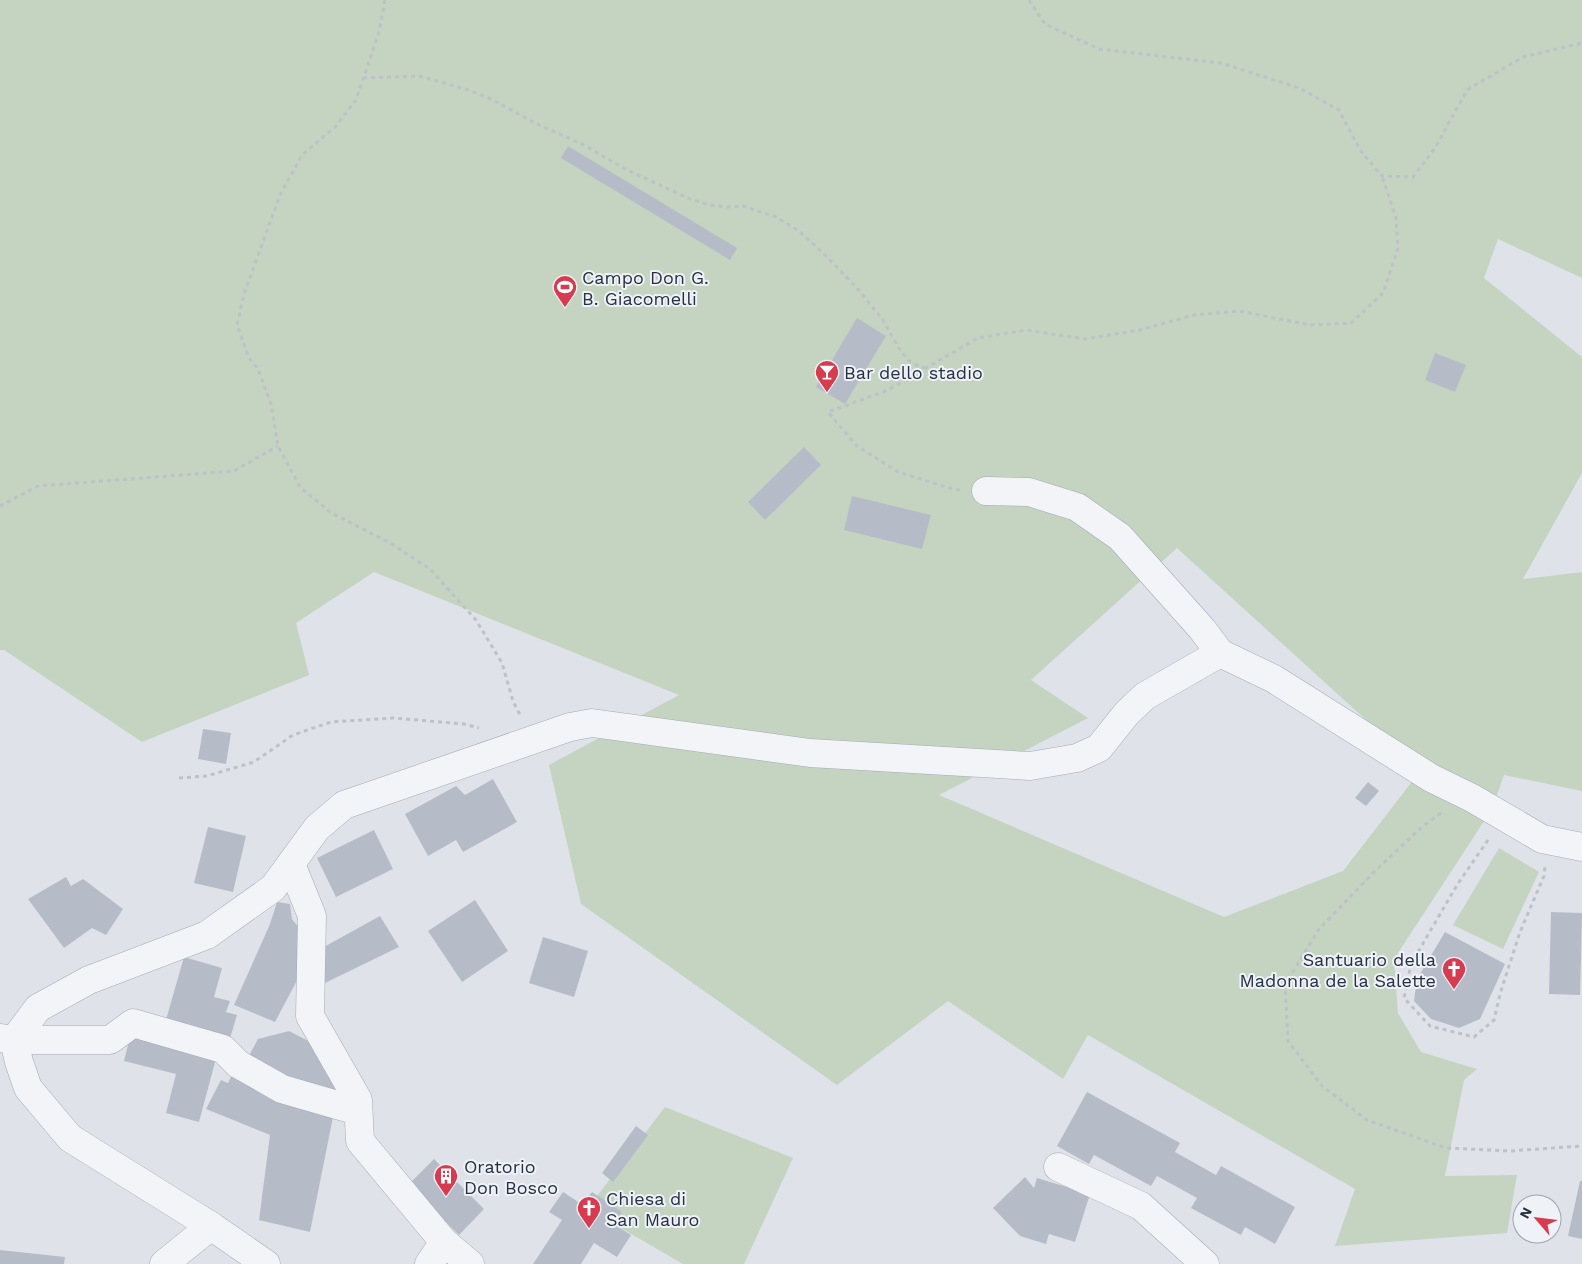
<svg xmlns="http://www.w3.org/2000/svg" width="1582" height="1264" viewBox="0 0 1582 1264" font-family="'Work Sans',sans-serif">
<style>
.green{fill:#c4d4c0;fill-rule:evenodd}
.building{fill:#b6bcc7}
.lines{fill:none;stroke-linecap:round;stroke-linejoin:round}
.street-casing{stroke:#a4aab4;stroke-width:29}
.path{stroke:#bdc1c8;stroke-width:3;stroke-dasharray:4 4;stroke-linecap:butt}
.street{stroke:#f2f4f7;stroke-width:28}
.labels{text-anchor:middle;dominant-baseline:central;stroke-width:4;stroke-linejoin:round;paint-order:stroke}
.poi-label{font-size:18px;fill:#273042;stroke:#eff2f7;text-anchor:start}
</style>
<rect width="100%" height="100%" fill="#dfe3e9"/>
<g class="green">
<path d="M 0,0 L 1582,0 L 1582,278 L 1498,239 L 1484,278 L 1582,357 L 1582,473 L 1523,579 L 1582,572 L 1582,791 L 1504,775 L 1492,809 L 1394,959 L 1398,1013 L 1421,1052 L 1477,1069 L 1464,1080 L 1445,1176 L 1517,1175 L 1507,1233 L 1335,1246 L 1355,1189 L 1088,1035 L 1063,1079 L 948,1001 L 837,1085 L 581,904 L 549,765 L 679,695 L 374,572 L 296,623 L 309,675 L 142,742 L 4,650 L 0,650 ZM 1177,548 L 1421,770 L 1343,871 L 1224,917 L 939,795 L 1088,718 L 1031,680 Z"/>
<polygon points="1499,848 1539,872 1503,949 1453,925"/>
<polygon points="665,1107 793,1158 744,1264 683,1264 614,1224 597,1196"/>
</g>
<g class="building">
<polygon points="568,146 737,248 730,260 561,158"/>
<polygon points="857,318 886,336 845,404 816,387"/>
<polygon points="1435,353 1466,365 1455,392 1425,380"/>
<polygon points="804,447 821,465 765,520 748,502"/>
<polygon points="852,496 931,515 922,549 844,530"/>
<polygon points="203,729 231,733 226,764 198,759"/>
<polygon points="493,779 517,822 463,852 456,840 428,856 405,814 456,786 465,795"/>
<polygon points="1368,782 1379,791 1366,806 1355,798"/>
<polygon points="208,827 246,836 233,892 194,883"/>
<polygon points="374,830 393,869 336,897 317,858"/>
<polygon points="66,877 71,886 83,879 123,909 106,935 92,928 64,948 28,899"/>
<polygon points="475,900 508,951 462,982 428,931"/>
<polygon points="277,902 290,904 292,919 307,938 302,971 275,1022 234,1005 270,924"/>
<polygon points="1551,912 1582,913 1580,995 1549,994"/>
<polygon points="380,916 399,947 325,983 313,953"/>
<polygon points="1445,932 1505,964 1480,1019 1459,1028 1431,1019 1414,1001 1417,979"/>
<polygon points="543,937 588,951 574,997 529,983"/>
<polygon points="184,957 222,968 214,997 230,1001 226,1012 237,1015 228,1045 164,1027"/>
<polygon points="132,1029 218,1051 199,1122 166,1113 176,1074 124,1061"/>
<polygon points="289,1031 324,1049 336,1071 334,1102 244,1065 258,1039"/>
<polygon points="235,1068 335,1107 310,1232 259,1220 270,1135 206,1109 221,1080 228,1083"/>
<polygon points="1087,1092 1180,1143 1175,1152 1216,1175 1221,1166 1295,1207 1275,1244 1245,1227 1241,1235 1191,1208 1197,1198 1157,1176 1151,1186 1094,1155 1089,1164 1057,1146"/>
<polygon points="636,1126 648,1135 613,1182 602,1173"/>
<polygon points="434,1159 484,1209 459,1235 408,1185"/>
<polygon points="1025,1177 1034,1188 1037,1178 1090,1194 1075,1242 1049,1234 1046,1244 1020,1236 993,1208"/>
<polygon points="1580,1181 1582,1181 1582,1239 1568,1236"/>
<polygon points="563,1192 583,1205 592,1192 622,1212 614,1224 631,1235 617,1257 594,1243 581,1264 533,1264 562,1220 549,1212"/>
<polygon points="0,1250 65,1257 64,1264 0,1264"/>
</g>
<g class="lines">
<g class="street-casing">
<g id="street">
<polyline points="986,491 1029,492 1077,507 1120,537 1202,629 1220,653"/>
<polyline points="291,864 312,916 310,1016 358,1100 360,1141 444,1242 429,1264"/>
<polyline points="1,1038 14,1040 110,1040 133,1023 223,1049 238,1064 282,1089 358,1111"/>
<polyline points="1058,1167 1141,1206 1205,1264"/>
<polyline points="444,1242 470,1264"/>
<polyline points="164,1264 211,1226"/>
<polyline points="266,1264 211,1226 70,1138 28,1088 19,1062 14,1040 38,1008 89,980 207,935 273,888 317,828 344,805 570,727 592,723 810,753 1030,766 1077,758 1099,748 1127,713 1145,696 1220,653 1274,679 1431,778 1472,798 1537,836 1542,839 1582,847"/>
</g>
</g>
<g class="path">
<polyline points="385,0 379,32 356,100 335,127 302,155 280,195 244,294 237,325 249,358 258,369 271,404 278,446 300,487 330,512 390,543 430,569 476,620 502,663 513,701 520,715"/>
<polyline points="1029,0 1045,24 1099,49 1221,63 1299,88 1339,110 1360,150 1382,176 1413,177 1435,148 1467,90 1523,57 1582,43"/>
<polyline points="363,78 419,76 469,90 493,100 533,122 584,145 623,168 690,199 710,205 727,207 743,206 776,217 799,231 825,255 857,288 883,320 898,347 908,360 916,365 924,368"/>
<polyline points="960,490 953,489 898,472 857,446 828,412 888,390 978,338 1026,330 1085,339 1140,330 1194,315 1239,311 1310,325 1351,323 1383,293 1398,248 1396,218 1382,176"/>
<polyline points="0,506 38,486 234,471 278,446"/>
<polyline points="179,778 207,776 254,762 293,735 331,722 393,718 464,724 479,728"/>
<polyline points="1441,813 1423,826 1376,870 1319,929 1285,985 1288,1041 1322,1086 1367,1120 1446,1148 1510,1151 1582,1146"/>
<polyline points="1488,840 1457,885 1411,964 1404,998 1430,1026 1474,1037 1494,1020 1500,994 1520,932 1544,876 1545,866"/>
</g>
<use href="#street" class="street"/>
</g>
<defs>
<g id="stadium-pin" transform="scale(1.25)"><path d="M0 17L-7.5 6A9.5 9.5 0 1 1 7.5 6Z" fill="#d73b4f" stroke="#eff2f7"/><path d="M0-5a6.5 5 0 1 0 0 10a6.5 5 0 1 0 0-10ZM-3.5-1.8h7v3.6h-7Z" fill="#fff"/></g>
<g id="bar-pin" transform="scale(1.25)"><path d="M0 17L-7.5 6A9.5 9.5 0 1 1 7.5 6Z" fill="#d73b4f" stroke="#eff2f7"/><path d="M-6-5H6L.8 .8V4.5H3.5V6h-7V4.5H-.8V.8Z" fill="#fff"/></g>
<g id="church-pin" transform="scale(1.25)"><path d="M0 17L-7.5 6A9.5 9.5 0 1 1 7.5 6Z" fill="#d73b4f" stroke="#eff2f7"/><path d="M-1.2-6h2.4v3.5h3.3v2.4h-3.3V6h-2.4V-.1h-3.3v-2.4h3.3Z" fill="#fff"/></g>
<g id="building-pin" transform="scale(1.25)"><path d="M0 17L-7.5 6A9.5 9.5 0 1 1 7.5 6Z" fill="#d73b4f" stroke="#eff2f7"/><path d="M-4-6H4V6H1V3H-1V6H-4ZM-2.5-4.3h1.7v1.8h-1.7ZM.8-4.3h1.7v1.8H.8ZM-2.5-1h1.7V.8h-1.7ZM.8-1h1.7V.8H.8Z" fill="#fff"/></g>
</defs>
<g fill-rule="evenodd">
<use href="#stadium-pin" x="565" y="287"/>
<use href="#bar-pin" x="827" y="372"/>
<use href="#church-pin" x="1454" y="969"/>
<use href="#building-pin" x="446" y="1176"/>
<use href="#church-pin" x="589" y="1208"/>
</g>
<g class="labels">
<g class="poi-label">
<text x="582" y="277">Campo Don G.<tspan x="582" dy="21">B. Giacomelli</tspan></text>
<text x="844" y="372">Bar dello stadio</text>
<text x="1436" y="959" text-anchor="end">Santuario della<tspan x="1436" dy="21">Madonna de la Salette</tspan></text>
<text x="464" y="1166">Oratorio<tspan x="464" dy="21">Don Bosco</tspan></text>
<text x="606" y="1198">Chiesa di<tspan x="606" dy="21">San Mauro</tspan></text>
</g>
</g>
<g transform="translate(1537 1219) rotate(298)"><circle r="24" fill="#eff2f7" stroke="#9fa4af"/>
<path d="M0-4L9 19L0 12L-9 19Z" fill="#d73b4f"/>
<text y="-8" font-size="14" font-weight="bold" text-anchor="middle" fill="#273042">N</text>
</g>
</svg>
